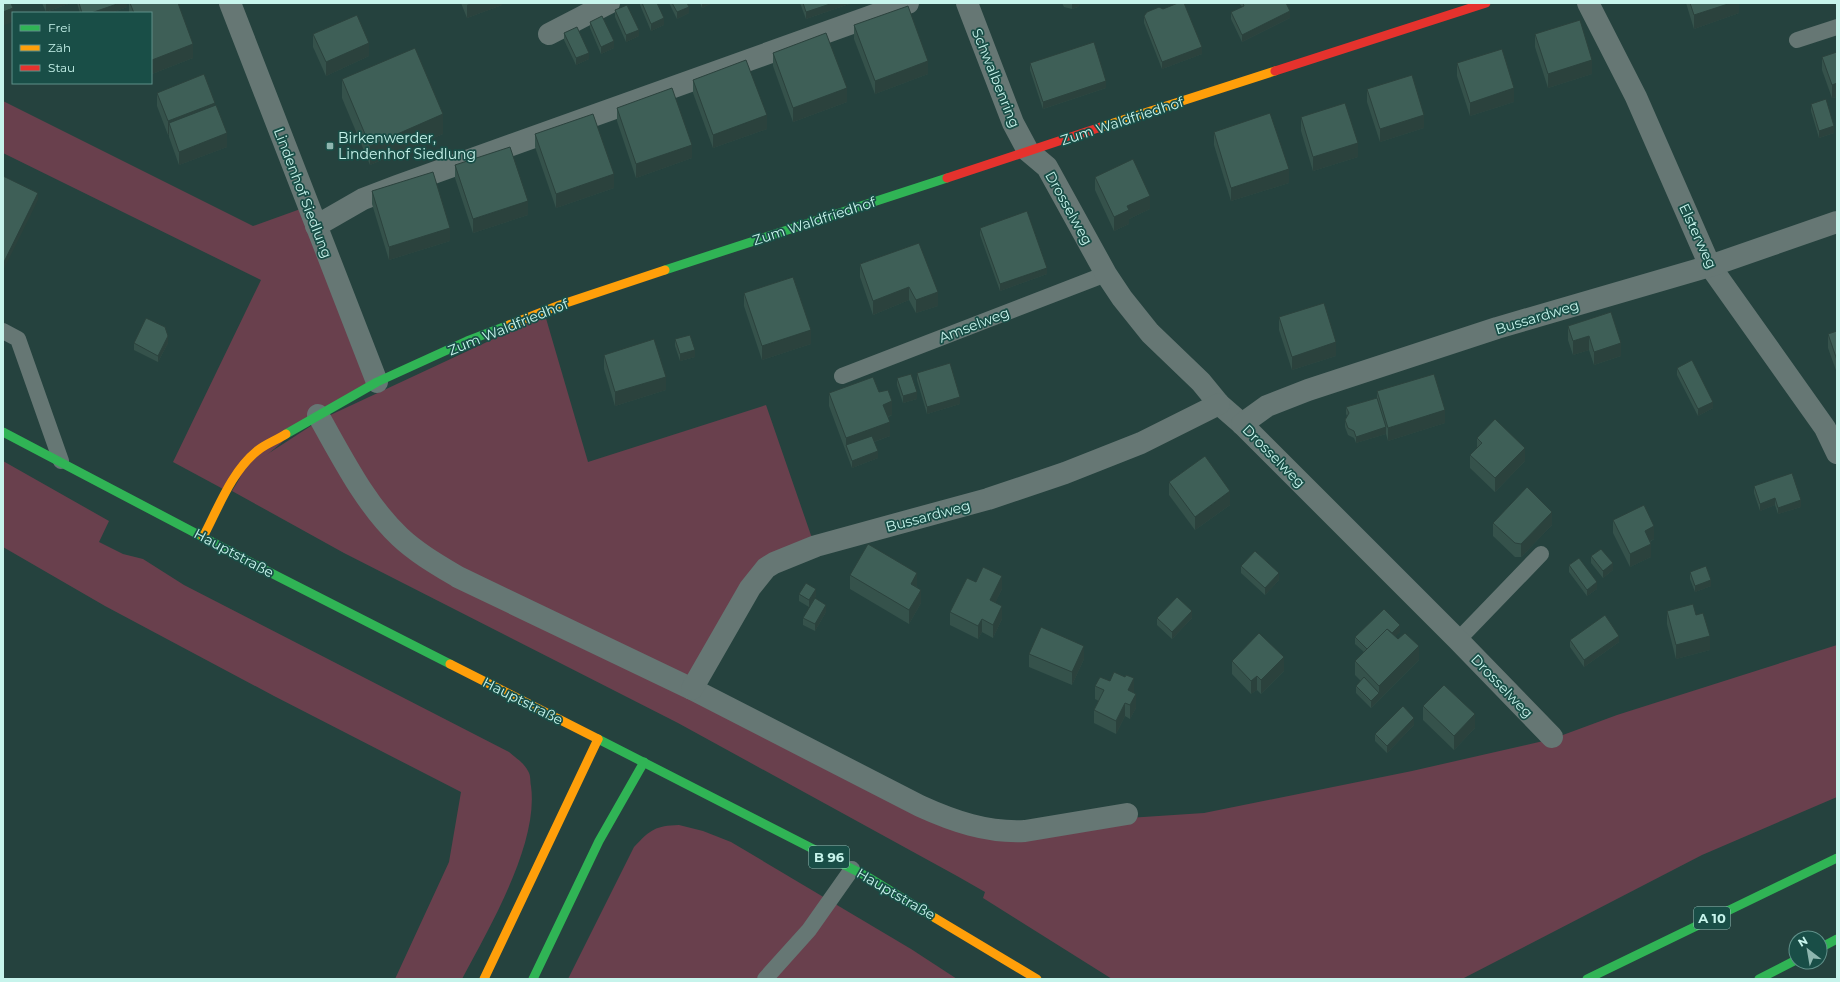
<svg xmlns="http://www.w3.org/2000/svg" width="1840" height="982" viewBox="0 0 1840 982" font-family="Montserrat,sans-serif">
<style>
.green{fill:#69404d}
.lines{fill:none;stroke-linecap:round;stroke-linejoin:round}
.lane{stroke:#667774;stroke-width:16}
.street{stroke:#667774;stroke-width:22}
.fast{stroke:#30b455;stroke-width:9}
.slow{stroke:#ff9f0a;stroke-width:9}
.jam{stroke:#e5322d;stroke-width:9}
.wall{fill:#35524b}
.shaded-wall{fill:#2b423d}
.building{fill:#3e5f57;stroke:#2b423d}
.poi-dot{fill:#8eb6af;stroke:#194e47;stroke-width:1.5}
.labels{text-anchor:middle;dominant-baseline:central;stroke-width:3.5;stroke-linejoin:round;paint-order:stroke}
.shield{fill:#194e47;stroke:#93c2ba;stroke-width:1}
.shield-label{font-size:13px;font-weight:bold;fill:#c7f4ec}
.street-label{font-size:14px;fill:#c7f4ec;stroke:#194e47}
.poi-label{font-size:14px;fill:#c7f4ec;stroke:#194e47;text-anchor:start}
</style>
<rect width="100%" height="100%" fill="#25423e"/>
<g class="green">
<polygon points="3,101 253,226 306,207 374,381 317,413 225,490 173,462 261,280 3,153"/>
<polygon points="545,315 588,462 766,405 814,544 781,555 691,684 460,574 403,534 324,418"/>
<polygon points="317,422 397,541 989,834 1128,818 1204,813 1412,771 1552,739 1617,715 1837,645 1837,797 1702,855 1462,979 1112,979 983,898 985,892 957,876 678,723 344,553 232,491 246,468"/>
<path d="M 3,461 L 109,521 L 99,542 L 123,554 L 143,559 L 184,585 L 509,752 C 516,758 524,763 528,771 C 531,775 530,782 531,786 C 539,844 489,928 462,979 L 395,979 L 449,862 L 461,792 L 274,696 L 105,606 L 3,547 Z"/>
<path d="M 679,825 L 703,831 L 731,842 L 911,949 L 957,979 L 568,979 L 634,847 C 651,829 655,826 679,825 Z"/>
</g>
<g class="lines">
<g class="lane">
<polyline points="1797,40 1837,27"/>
<polyline points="3,331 18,339 61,461"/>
<polyline points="842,376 1106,274"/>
<polyline points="1458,640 1541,554"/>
<polyline points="765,979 809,930 852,869"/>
</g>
<g class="street">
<polyline points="230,3 377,382"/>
<polyline points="967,3 1013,123 1028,151 1047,167 1106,274 1122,298 1150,333 1201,382 1219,404 1242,424 1458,640 1552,737"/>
<polyline points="1588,3 1636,97 1710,266 1825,428 1837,453"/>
<polyline points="549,34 609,3"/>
<polyline points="316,226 363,199 397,186 908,3"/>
<path d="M 318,415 C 342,457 365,504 400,537 C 417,553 438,565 458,577 L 692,689 L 920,806 C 953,821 987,833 1025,831 L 1127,814"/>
<polyline points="1242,424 1267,406 1308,390 1497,328 1710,266 1837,222"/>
<polyline points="692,689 750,588 766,568 774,563 816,546 988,499 1065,473 1141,443 1219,404"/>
</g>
<g class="fast">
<polyline points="665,270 947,178"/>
<polyline points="3,432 275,575 450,664"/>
<polyline points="286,434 377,382 467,341 509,325"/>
<polyline points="598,739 868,877 935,918"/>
<polyline points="1820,948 1837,939"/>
<polyline points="533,979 599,841 644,762"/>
<polyline points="1587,979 1837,858"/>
<polyline points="1759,979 1796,960"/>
</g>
<g class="slow">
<polyline points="1101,127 1275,71"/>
<polyline points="509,325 560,305 665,270"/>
<path d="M 203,537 C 218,509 231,472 257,451 C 265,444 277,440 286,434"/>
<polyline points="450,664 598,739"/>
<polyline points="935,918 1037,979"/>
<polyline points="484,979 598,739"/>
</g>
<g class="jam">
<polyline points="1275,71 1486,3"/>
<polyline points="947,178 1101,127"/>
</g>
</g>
<g class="wall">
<polygon points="42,3 71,3 46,12"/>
<polygon points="77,3 127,3 127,7 111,13 80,13"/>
<polygon points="129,3 178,3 193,58 152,74 151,72 151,13 129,13"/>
<polygon points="461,3 502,3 502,5 467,18"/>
<polygon points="640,3 657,3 664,25 651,31 640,5"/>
<polygon points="669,3 687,3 689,13 677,19"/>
<polygon points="700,3 712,3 702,8"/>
<polygon points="800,3 852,3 806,19"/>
<polygon points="1062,3 1080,3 1078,7 1072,9 1064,7"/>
<polygon points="1239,3 1286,3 1290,18 1242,42 1231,19 1231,12 1242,7"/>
<polygon points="1686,3 1739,3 1739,13 1694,29"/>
<polygon points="615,10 639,36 626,42 615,17"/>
<polygon points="1144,16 1202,54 1162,69 1144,23"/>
<polygon points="590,22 614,48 601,54 590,28"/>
<polygon points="854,25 928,74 875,94 854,39"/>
<polygon points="564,33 589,59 576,65 564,40"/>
<polygon points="313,34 369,56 326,76 313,47"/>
<polygon points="1535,34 1592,74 1548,88 1535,47"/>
<polygon points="1837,52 1837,97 1832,98 1822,70 1822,57"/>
<polygon points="773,53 847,102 793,122 773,66"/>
<polygon points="1030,63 1106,88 1043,109 1030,70"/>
<polygon points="1457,63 1514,102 1470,116 1457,76"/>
<polygon points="342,79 443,134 370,165 342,98"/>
<polygon points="693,80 767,129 713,148 693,93"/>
<polygon points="1367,89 1424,128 1380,142 1367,102"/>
<polygon points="157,93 215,105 227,147 179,165 169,137 169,134 168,135 157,106"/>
<polygon points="1811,104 1834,133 1819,138 1811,111"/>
<polygon points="617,108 692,158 636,178 617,121"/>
<polygon points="1301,117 1358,157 1313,171 1301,131"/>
<polygon points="1214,132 1289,183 1231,201 1214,145"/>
<polygon points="535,134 614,188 556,208 535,147"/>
<polygon points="455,165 528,215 473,233 455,178"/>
<polygon points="1095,177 1150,209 1129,219 1129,224 1114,231 1095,190"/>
<polygon points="372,191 450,241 389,260 372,204"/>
<polygon points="980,228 1047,274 1000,291 980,235"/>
<polygon points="919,243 938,306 916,313 909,300 873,315 860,277 860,264"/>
<polygon points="744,293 811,344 762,360 744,306"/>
<polygon points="1611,312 1621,356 1594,365 1589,350 1573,355 1568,340 1568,326"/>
<polygon points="1279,317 1336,356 1292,370 1279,330"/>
<polygon points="1837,331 1837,373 1828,348 1828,334"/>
<polygon points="675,339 695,357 680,361 675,346"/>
<polygon points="134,343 168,343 158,362 134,350"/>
<polygon points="604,355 666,390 615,406 604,369"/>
<polygon points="1677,368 1713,408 1698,416 1677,375"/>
<polygon points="917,373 960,404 927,414 917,380"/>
<polygon points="897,378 917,399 903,403 897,385"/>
<polygon points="1377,391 1445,423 1388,441 1386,434 1356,443 1354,438 1348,435 1345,427 1345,420 1347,416 1346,414 1346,407 1377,398"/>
<polygon points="879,392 892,415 888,417 890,436 874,442 878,458 852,468 829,406 829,393"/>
<polygon points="1477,438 1525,461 1495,492 1470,468 1470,455 1477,448"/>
<polygon points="1169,482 1230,505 1195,530 1169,495"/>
<polygon points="1754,486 1801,507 1778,514 1775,505 1760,511 1754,493"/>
<polygon points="1613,520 1654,539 1650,542 1651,557 1630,567 1613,533"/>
<polygon points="1493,523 1552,525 1521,557 1515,557 1493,536"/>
<polygon points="1591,556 1613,570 1603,578 1591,563"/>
<polygon points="1569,565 1597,589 1587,596 1569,572"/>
<polygon points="1241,566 1279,580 1265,595 1241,573"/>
<polygon points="1690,572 1711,586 1695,592 1690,579"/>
<polygon points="850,575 917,586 917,587 921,603 909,624 850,589"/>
<polygon points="976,582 1002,589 995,603 1002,619 993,638 982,632 978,639 950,625 950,612"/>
<polygon points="799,594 816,596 809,607 799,601"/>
<polygon points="1667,611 1696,615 1710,650 1676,659 1667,624"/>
<polygon points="826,612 815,631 803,625 803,618"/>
<polygon points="1157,618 1192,618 1172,639 1157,625"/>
<polygon points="1400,632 1395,636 1419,660 1371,708 1356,693 1356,686 1361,681 1355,675 1355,661 1364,652 1355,644 1355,637"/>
<polygon points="1570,640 1619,642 1584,667 1570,647"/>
<polygon points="1029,654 1084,659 1072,685 1029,667"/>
<polygon points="1232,661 1284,671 1261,694 1257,690 1251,694 1232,674"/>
<polygon points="1110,681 1134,692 1133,693 1136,708 1130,719 1125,716 1116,734 1094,723 1094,710 1099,701 1095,699 1095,686"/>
<polygon points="1423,706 1475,728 1454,750 1423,720"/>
<polygon points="1414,725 1387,753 1375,741 1375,734"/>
</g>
<g class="shaded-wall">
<polygon points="46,3 71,3 46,12"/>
<polygon points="120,3 127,3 127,7 111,13 91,13"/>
<polygon points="471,3 502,3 502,5 467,18 467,5"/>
<polygon points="702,3 712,3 702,8"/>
<polygon points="833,3 852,3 806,19 806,12"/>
<polygon points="1072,3 1080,3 1078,7 1072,9"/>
<polygon points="1731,3 1739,3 1739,13 1694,29 1694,15"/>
<polygon points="689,7 689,13 677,19 677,12"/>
<polygon points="13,8 13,22 3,26 3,12"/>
<polygon points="1290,11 1290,18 1242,42 1242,35"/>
<polygon points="664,18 664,25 651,31 651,24"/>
<polygon points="639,30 639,36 626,42 626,35"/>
<polygon points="614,41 614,48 601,54 601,47"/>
<polygon points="369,43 369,56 326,76 326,62"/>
<polygon points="193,44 193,58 152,74 152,60"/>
<polygon points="1202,47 1202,54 1162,69 1162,62"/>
<polygon points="589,53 589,59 576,65 576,58"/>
<polygon points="1592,60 1592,74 1548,88 1548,74"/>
<polygon points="928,61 928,74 875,94 875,81"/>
<polygon points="1106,81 1106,88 1043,109 1043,102"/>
<polygon points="1837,83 1837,97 1832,98 1832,85"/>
<polygon points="847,88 847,102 793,122 793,108"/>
<polygon points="1514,88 1514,102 1470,116 1470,103"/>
<polygon points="215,103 215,117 169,123 169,134 168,135 168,121"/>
<polygon points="443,114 443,134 370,165 370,146"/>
<polygon points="767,115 767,129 713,148 713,135"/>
<polygon points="1424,115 1424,128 1380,142 1380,129"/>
<polygon points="1834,126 1834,133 1819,138 1819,131"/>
<polygon points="227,133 227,147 179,165 179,152"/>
<polygon points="1358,143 1358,157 1313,171 1313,157"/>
<polygon points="692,145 692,158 636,178 636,164"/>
<polygon points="1289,169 1289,183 1231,201 1231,188"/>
<polygon points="614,174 614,188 556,208 556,194"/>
<polygon points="38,193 38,200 3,271 3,264"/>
<polygon points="1150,196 1150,209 1129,219 1129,224 1114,231 1114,217 1127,206"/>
<polygon points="528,201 528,215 473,233 473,219"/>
<polygon points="450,228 450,241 389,260 389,247"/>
<polygon points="1047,268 1047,274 1000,291 1000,284"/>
<polygon points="909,287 909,300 873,315 873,301"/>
<polygon points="938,292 938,306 916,313 916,300"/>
<polygon points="811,330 811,344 762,360 762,346"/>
<polygon points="168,336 168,343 158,362 158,356"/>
<polygon points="1589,336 1589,350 1573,355 1573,341"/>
<polygon points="1336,342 1336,356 1292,370 1292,357"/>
<polygon points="1621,343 1621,356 1594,365 1594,352"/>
<polygon points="695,350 695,357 680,361 680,354"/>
<polygon points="666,377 666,390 615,406 615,392"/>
<polygon points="917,392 917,399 903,403 903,396"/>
<polygon points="960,397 960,404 927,414 927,407"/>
<polygon points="892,401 892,415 883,418 883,405"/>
<polygon points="1713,402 1713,408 1698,416 1698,409"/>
<polygon points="1445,410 1445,423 1388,441 1388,428"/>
<polygon points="890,422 890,436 848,451 846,445 846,438"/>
<polygon points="1386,427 1386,434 1356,443 1356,437"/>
<polygon points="1525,448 1525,461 1495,492 1495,478"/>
<polygon points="878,451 878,458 852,468 852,461"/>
<polygon points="1230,491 1230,505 1195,530 1195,517"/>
<polygon points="1775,498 1775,505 1760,511 1760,504"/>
<polygon points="1801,500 1801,507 1778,514 1778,508"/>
<polygon points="1552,512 1552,525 1521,557 1521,544"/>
<polygon points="1654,526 1654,539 1645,544 1645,531"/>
<polygon points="1651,544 1651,557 1630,567 1630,554"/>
<polygon points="1613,563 1613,570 1603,578 1603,571"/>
<polygon points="917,573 917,586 911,597 911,584"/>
<polygon points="1279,573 1279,580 1265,595 1265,588"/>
<polygon points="1002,576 1002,589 990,614 990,600"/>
<polygon points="1711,580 1711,586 1695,592 1695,586"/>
<polygon points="1597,582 1597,589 1587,596 1587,590"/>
<polygon points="816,589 816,596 809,607 809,600"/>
<polygon points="921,590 921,603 909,624 909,610"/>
<polygon points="826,605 826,612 815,631 815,624"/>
<polygon points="1002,606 1002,619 993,638 993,625"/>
<polygon points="1192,611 1192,618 1172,639 1172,632"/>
<polygon points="982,619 982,632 978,639 978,626"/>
<polygon points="1400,625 1400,632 1389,643 1389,636"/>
<polygon points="1619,636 1619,642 1584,667 1584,660"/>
<polygon points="1710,636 1710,650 1676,659 1676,645"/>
<polygon points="1084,646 1084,659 1072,685 1072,672"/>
<polygon points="1419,646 1419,660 1379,700 1379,686"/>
<polygon points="1284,657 1284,671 1261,694 1261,680"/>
<polygon points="1257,676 1257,690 1251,694 1251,681"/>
<polygon points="1134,678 1134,692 1128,704 1128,690"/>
<polygon points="1379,693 1379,700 1371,708 1371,701"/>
<polygon points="1136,694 1136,708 1130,719 1130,705"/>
<polygon points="1125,703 1125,716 1116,734 1116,721"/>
<polygon points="1475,714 1475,728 1454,750 1454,736"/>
<polygon points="1414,718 1414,725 1387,753 1387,746"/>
</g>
<g class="building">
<polygon points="3,3 11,3 13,8 3,12"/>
<polygon points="79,3 120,3 91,13 82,13"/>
<polygon points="130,3 178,3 193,44 152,60 151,59 151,13 134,13"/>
<polygon points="642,3 657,3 664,18 651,24"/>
<polygon points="672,3 687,3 689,7 677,12"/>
<polygon points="803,3 833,3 806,12"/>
<polygon points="1178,3 1184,3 1202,47 1162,62 1144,16 1147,12 1159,7 1163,9"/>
<polygon points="1243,3 1286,3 1290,11 1242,35 1231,12 1244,6"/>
<polygon points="1690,3 1731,3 1694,15"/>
<polygon points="627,5 639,30 626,35 615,10"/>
<polygon points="908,6 928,61 875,81 854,25"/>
<polygon points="357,15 369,43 326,62 313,34"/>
<polygon points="602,16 614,41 601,47 590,22"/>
<polygon points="1580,20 1592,60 1548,74 1535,34"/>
<polygon points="577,27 589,53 576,58 564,33"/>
<polygon points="826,33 847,88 793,108 773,53"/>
<polygon points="1094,42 1106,81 1043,102 1030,63"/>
<polygon points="415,48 443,114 370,146 342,79"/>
<polygon points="1502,49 1514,88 1470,103 1457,63"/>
<polygon points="1837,52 1837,83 1832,85 1822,57"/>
<polygon points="746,60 767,115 713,135 693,80"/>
<polygon points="204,74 215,103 168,121 157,93"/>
<polygon points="1412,75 1424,115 1380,129 1367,89"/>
<polygon points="672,88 692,145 636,164 617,108"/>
<polygon points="1826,99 1834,126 1819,131 1811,104"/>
<polygon points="1345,103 1358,143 1313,157 1301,117"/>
<polygon points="216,105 227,133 179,152 169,123"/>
<polygon points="1270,113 1289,169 1231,188 1214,132"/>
<polygon points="593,114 614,174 556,194 535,134"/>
<polygon points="510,147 528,201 473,219 455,165"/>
<polygon points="1133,159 1150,196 1127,206 1129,210 1114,217 1095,177"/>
<polygon points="433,172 450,228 389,247 372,191"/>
<polygon points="3,176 38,193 3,264"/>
<polygon points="1027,211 1047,268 1000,284 980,228"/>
<polygon points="919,243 938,292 916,300 909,287 873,301 860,264"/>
<polygon points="793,277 811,330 762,346 744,293"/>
<polygon points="1324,303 1336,342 1292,357 1279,317"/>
<polygon points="1611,312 1621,343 1594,352 1589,336 1573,341 1568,326"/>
<polygon points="146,318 165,327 168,336 158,356 134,343"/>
<polygon points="1837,331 1837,360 1828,334"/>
<polygon points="690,335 695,350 680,354 675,339"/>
<polygon points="654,339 666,377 615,392 604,355"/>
<polygon points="1692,360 1713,402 1698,409 1677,368"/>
<polygon points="950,363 960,397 927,407 917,373"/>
<polygon points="911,374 917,392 903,396 897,378"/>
<polygon points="1434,374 1445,410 1388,428 1377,391"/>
<polygon points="873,377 879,392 888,390 892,401 883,405 890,422 846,438 829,393"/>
<polygon points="1377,398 1386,427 1356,437 1354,431 1348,428 1345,420 1349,413 1346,407"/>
<polygon points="1495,419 1525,448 1495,478 1470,455 1482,443 1477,438"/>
<polygon points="872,436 878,451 852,461 846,445"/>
<polygon points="1205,456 1230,491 1195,517 1169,482"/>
<polygon points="1792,473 1801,500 1778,508 1775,498 1760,504 1754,486"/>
<polygon points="1527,487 1552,512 1521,544 1515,543 1493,523"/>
<polygon points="1644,505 1654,526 1645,531 1651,544 1630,554 1613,520"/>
<polygon points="868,544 917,573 911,584 921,590 909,610 850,575"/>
<polygon points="1601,549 1613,563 1603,571 1591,556"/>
<polygon points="1255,551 1279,573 1265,588 1241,566"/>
<polygon points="1579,558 1597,582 1587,590 1569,565"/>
<polygon points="1706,566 1711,580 1695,586 1690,572"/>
<polygon points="983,567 1002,576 990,600 1002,606 993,625 982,619 978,626 950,612 967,578 976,582"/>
<polygon points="806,583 816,589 809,600 799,594"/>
<polygon points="1177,597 1192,611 1172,632 1157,618"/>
<polygon points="815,598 826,605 815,624 803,618"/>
<polygon points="1693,604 1696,615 1703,613 1710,636 1676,645 1667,611"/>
<polygon points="1384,609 1400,625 1392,633 1387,629 1367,649 1355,637"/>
<polygon points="1605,615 1619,636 1584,660 1570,640"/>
<polygon points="1041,627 1084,646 1072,672 1029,654"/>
<polygon points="1387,629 1398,639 1405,633 1419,646 1379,686 1355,661"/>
<polygon points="1259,633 1284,657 1261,680 1257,676 1251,681 1232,661"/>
<polygon points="1114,672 1125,677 1126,675 1134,678 1128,690 1136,694 1130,705 1125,703 1116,721 1094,710 1104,690 1095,686 1100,677 1110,681"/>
<polygon points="1364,677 1379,693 1371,701 1356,686"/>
<polygon points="1444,685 1475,714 1454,736 1423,706"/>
<polygon points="1403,706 1414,718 1387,746 1375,734"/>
</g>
<rect class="poi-dot" x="326" y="142" width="8" height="8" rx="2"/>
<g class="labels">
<g class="shield">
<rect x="809" y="846" width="40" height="22" rx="3"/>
<rect x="1694" y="907" width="36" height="22" rx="3"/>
</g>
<g class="shield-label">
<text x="829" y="857">B 96</text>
<text x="1712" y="918">A 10</text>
</g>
<g class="street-label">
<text transform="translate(996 78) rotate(68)">Schwalbenring</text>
<text transform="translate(1122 121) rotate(-18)">Zum Waldfriedhof</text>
<text transform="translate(303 193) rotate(69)">Lindenhof Siedlung</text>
<text transform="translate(1069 208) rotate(61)">Drosselweg</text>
<text transform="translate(814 221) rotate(-18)">Zum Waldfriedhof</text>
<text transform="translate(1698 236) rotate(65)">Elsterweg</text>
<text transform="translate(1537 317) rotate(-17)">Bussardweg</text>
<text transform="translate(974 325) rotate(-21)">Amselweg</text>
<text transform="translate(508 327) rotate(-22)">Zum Waldfriedhof</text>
<text transform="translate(1274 456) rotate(45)">Drosselweg</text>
<text transform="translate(928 516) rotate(-15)">Bussardweg</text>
<text transform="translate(234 553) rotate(28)">Hauptstraße</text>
<text transform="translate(1502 686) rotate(46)">Drosselweg</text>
<text transform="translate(523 701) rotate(27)">Hauptstraße</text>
<text transform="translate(896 894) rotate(30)">Hauptstraße</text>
</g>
<g class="poi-label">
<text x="338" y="138">Birkenwerder,<tspan x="338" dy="16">Lindenhof Siedlung</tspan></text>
</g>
</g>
<rect width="1840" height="982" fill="none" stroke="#c7f4ec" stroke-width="8"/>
<rect x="12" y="12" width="140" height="72" fill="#194e47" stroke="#5f9089"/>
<rect x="20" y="25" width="20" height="6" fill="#30b455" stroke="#5f9089"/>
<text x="48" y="32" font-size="12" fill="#c7f4ec">Frei</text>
<rect x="20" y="45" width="20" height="6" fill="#ff9f0a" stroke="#5f9089"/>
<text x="48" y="52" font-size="12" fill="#c7f4ec">Zäh</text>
<rect x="20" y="65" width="20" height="6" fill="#e5322d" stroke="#5f9089"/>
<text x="48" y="72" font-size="12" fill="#c7f4ec">Stau</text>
<g transform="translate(1808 950) rotate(329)"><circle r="19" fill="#194e47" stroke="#5f9089"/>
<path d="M0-3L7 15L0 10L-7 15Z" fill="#8eb6af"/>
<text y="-6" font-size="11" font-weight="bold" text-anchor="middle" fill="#c7f4ec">N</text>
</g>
</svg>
